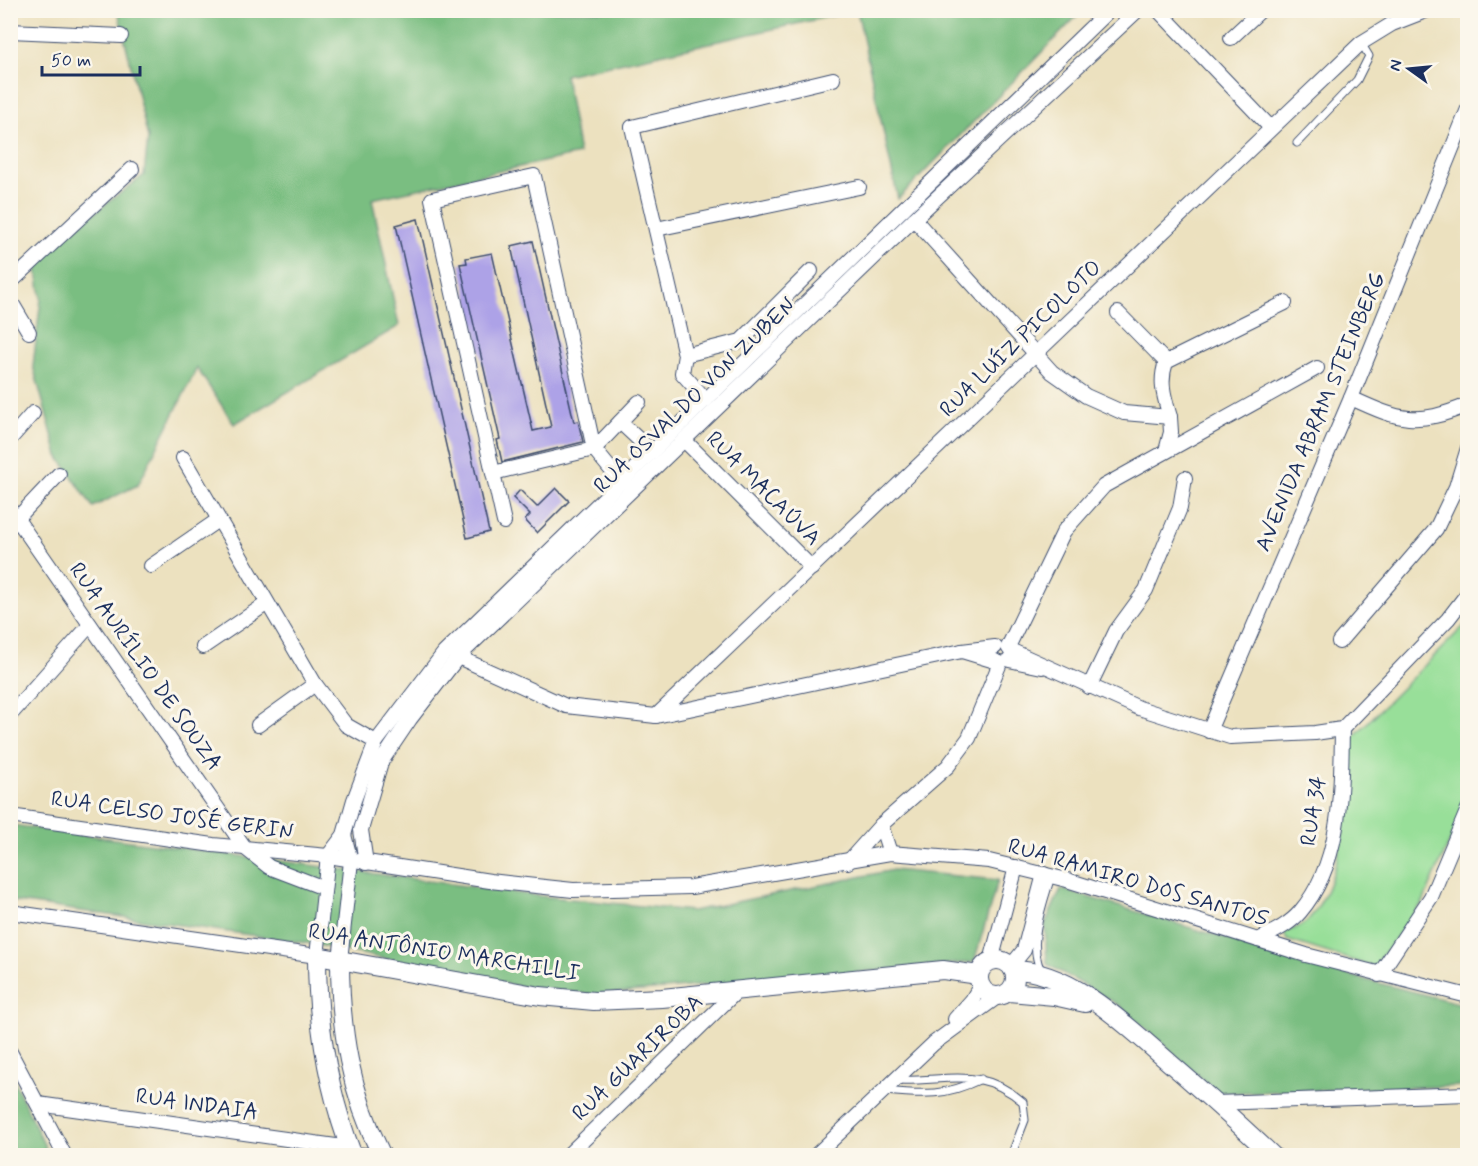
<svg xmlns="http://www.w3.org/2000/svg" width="1478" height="1166" viewBox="0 0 1478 1166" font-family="Mynerve,sans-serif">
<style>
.green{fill:#98df99;stroke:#5a877c;stroke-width:1.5}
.forest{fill:#7abe81;stroke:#4a7670;stroke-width:1.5}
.building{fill:#ada2e7}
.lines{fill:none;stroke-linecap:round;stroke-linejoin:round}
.service-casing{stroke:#3a4a6d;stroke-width:9}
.minor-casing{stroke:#3a4a6d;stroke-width:16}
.tertiary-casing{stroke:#3a4a6d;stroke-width:20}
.service{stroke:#fff;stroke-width:7}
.minor{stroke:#fff;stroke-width:14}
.tertiary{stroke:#fff;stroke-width:18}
.labels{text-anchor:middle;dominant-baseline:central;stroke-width:6;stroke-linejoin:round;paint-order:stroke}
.street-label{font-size:22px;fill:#1b2f5e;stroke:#fbf7ec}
</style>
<rect width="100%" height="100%" fill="#fbf7ec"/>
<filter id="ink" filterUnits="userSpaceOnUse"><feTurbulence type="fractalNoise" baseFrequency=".0167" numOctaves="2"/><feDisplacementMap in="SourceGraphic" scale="12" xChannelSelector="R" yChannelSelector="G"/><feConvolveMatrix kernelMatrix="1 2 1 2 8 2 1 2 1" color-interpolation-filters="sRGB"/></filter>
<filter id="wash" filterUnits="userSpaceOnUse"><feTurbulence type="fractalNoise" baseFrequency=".008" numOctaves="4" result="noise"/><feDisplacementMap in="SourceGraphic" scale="24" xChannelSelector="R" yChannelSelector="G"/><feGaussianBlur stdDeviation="1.35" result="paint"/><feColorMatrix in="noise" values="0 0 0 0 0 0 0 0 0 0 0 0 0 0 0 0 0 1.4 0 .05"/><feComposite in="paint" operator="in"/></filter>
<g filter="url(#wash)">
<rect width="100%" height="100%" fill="#ece1bf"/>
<path class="green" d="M 1467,623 L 1467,802 L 1423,902 L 1374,967 L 1287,940 L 1284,933 C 1291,930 1303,926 1308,920 C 1347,876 1346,794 1351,739 Z"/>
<g class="forest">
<polygon points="857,10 1082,10 1082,11 898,199"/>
<polygon points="118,11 855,11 565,75 579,154 372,199 399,326 234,424 197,368 138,485 93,507 58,456 33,366 41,298 37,269 48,248 144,175 148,138"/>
<polygon points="11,825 540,896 692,911 893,870 998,880 974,962 594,995 517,986 313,944 11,901"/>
<polygon points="1061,889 1362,979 1467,1005 1467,1086 1218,1093 1119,1005 1047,964 1045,924"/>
<polygon points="10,1075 11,1075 49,1155 11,1155"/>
</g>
<g id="blocks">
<g class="building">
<polygon points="418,219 489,532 467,538 396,225"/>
<polygon points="533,241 574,422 578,421 583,442 502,462 497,440 500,439 460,264 467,263 466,258 492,253 533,431 551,427 511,246"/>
<polygon points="556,488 569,501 537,533 525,520 530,515 513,498 520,490 537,507"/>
</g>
</g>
</g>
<g filter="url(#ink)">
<use href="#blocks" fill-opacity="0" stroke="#3a4a6d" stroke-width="1.5"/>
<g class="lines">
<g class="service-casing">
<g id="service">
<polyline points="1297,143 1357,80 1369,56 1361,43"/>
<path d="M 1042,972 C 1026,945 1043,905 1051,876"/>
<path d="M 897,1080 C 948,1082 980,1065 1023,1102 L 1025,1120 L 1011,1156"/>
<path d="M 885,1091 C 924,1095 946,1096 981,1079"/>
</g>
</g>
<g class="minor-casing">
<g id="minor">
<polyline points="1158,10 1270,127"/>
<polyline points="10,31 121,36"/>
<polyline points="1231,38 1261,10"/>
<polyline points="914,219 1052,372 1086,396 1124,413 1170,417 1171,432 1166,451"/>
<polyline points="656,229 859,187"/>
<polyline points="10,283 132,169"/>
<polyline points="10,300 29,332"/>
<polyline points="1118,313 1166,362"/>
<polyline points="685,355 741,341 811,271"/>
<path d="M 1351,398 C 1401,421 1416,426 1468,405"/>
<polyline points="706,400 682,373 685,355 632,127 833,79"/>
<path d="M 1170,417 C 1164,396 1159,382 1166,362 L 1285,303"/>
<polyline points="620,422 652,452"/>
<polyline points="10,439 33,413"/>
<polyline points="684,440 812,568"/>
<polyline points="183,458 315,684 346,725 376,742"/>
<polyline points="493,473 594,449 639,402"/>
<polyline points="10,509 245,848 269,867 324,888"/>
<polyline points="504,522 432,199 534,176 594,449 621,482"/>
<polyline points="10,526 59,474"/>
<polyline points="151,566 218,520"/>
<polyline points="1339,642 1436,529 1456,487 1468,448"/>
<polyline points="203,647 266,604"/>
<polyline points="1008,647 1064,531 1104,486 1317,368"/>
<polyline points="1010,650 1139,708 1230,737 1315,733 1342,729 1448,619 1468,593"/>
<polyline points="962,651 995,661"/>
<polyline points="458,657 566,706 656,716 962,651 995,647"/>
<polyline points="1009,660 1042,667"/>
<polyline points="1089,687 1116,631 1146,590 1180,508 1185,478"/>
<polyline points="10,715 90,625"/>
<polyline points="656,716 1361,43 1392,24 1428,10"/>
<polyline points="258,725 315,684"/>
<polyline points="1209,731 1351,398 1468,109"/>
<polyline points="10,816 213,845 328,856 490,881 573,890 691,887 890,853 989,861 1067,880 1306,955 1468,996"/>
<polyline points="881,825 890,853"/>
<polyline points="848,862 881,825 948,766 969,738 1000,663"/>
<polyline points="366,863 361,830 381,762 410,719 458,657 914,219 1138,10"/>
<polyline points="10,912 317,956 328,856 344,835 354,800 376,742 444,653 1109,10"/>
<path d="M 1258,940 C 1273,932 1289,925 1300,912 C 1342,863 1341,790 1342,729"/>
<polyline points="340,960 351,861 344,835"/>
<polyline points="991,961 1016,867"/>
<polyline points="1011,966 1024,950 1044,874"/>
<polyline points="1379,975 1431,897 1468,809"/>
<polyline points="955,1019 972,1000 980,986"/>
<polyline points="10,1052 65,1156"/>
<polyline points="1216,1103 1468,1094"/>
<polyline points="38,1104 350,1148"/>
<polyline points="352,1154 384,1156"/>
<polyline points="567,1156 738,990"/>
<polyline points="815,1156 934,1043 997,997"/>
</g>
</g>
<g class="tertiary-casing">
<g id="tertiary">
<path d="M 340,960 C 340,1030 350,1092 382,1156"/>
<circle cx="997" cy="978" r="18"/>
<path d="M 1013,970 C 1072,970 1129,1028 1171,1064 C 1206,1094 1240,1125 1273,1156"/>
<polyline points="1009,992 1054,996 1085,1003"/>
<path d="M 353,1156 C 328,1092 317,1024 317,956 L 540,996 L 594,1001 L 662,998 L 943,970 L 979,975"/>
</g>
</g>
<use href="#service" class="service"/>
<use href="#minor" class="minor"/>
<use href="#tertiary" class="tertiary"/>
</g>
</g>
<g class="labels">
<g class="street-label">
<text transform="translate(1021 339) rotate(-44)">RUA LUÍZ PICOLOTO</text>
<text transform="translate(695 396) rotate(-44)">RUA OSVALDO VON ZUBEN</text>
<text transform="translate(1321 412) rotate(-67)">AVENIDA ABRAM STEINBERG</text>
<text transform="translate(763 489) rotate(45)">RUA MACAÚVA</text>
<text transform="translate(145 667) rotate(55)">RUA AURÍLIO DE SOUZA</text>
<text transform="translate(1314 811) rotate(-81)">RUA 34</text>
<text transform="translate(172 816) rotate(8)">RUA CELSO JOSÉ GERIN</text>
<text transform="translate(1138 883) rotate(16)">RUA RAMIRO DOS SANTOS</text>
<text transform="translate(444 953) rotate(9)">RUA ANTÔNIO MARCHILLI</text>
<text transform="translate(638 1058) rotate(-44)">RUA GUARIROBA</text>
<text transform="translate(197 1105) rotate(8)">RUA INDAIA</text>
</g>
</g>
<rect width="1478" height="1166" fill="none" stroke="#fbf7ec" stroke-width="36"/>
<g transform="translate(1409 69) rotate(285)" stroke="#fbf7ec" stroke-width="4.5" paint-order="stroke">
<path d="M0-4.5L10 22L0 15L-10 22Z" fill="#1b2f5e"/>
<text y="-9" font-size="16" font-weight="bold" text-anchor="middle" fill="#1b2f5e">N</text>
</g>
<path d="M42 66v9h98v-9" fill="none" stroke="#1b2f5e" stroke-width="3"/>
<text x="51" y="66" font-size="18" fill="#1b2f5e" stroke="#fbf7ec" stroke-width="4.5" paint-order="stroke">50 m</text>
</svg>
